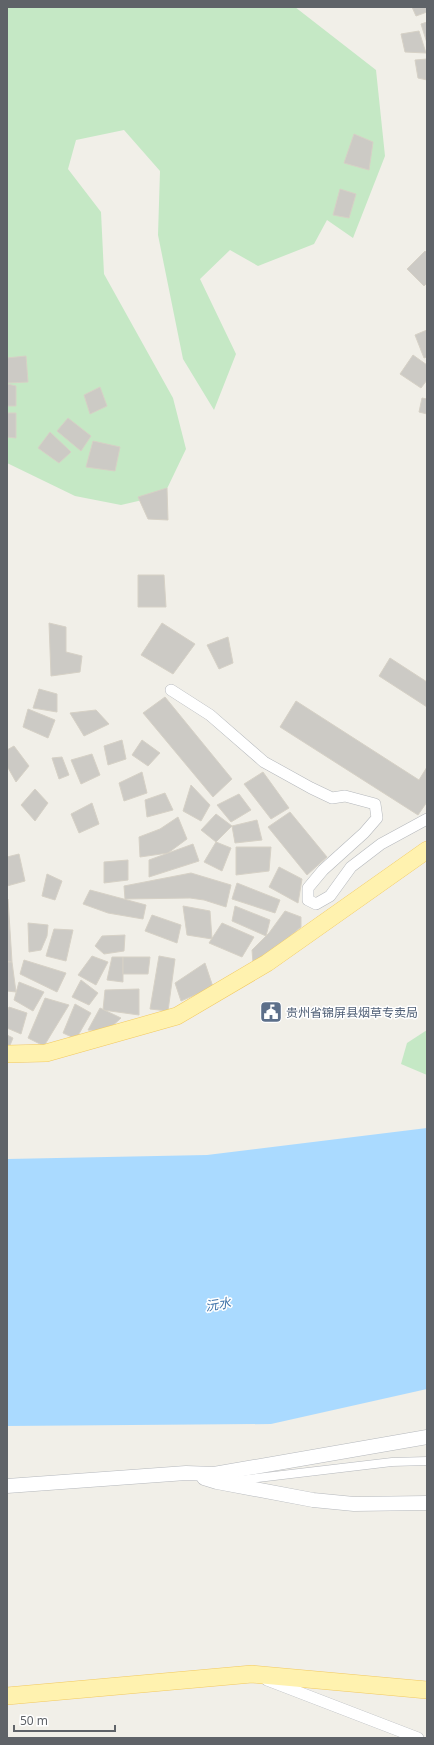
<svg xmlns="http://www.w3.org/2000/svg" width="434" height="1745" viewBox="0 0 434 1745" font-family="'Noto Sans','Noto Sans SC',sans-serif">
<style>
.green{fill:#c5e8c5}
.water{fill:#aadaff}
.building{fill:#cccac5;stroke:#d6d1c6}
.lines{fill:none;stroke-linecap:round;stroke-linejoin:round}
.pedestrian-casing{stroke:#b5b8bc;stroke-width:9}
.minor-casing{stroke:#b5b8bc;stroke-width:12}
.tertiary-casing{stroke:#b5b8bc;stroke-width:15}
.primary-casing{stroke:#f2c960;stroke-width:18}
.pedestrian{stroke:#fff;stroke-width:8}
.minor{stroke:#fff;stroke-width:11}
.tertiary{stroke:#fff;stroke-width:14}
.primary{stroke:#fff2af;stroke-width:17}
.labels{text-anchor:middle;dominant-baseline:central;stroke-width:3;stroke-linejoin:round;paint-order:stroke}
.service-label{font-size:12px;fill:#4e5e75;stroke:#fff;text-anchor:start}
.water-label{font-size:13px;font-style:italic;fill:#4174aa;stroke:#fff}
</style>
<rect width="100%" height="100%" fill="#f1efe8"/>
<g class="green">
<polygon points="7,7 295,7 376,70 385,156 353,238 327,220 314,244 258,266 230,250 200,279 236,354 214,410 183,359 158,235 160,171 124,130 76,140 68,169 101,212 104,274 173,398 186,449 164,495 121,505 75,496 7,463"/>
<polygon points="427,1030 427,1075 401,1064 407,1043"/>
</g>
<polygon class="water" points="427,1128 427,1389 271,1424 7,1426 7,1159 207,1155"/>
<g class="building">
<polygon points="412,7 427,7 427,12 416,16"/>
<polygon points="427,22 427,43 421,24"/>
<polygon points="419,31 426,53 405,52 401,34"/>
<polygon points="427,59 427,80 418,78 415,60"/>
<polygon points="354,134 373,142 369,170 344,163"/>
<polygon points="340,189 356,194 349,218 333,215"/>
<polygon points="425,251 427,253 427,283 424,286 407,269"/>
<polygon points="427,330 427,357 424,358 415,335"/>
<polygon points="413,355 427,365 427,380 421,388 400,374"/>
<polygon points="26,356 28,382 7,383 7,358"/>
<polygon points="7,384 16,386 16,406 7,406"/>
<polygon points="100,387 107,406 90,414 84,395"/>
<polygon points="422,398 427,399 427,414 419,412"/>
<polygon points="7,413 16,413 16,438 7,437"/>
<polygon points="68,418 91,436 81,451 57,431"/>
<polygon points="50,432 71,452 59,463 38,448"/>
<polygon points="93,441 120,447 115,471 86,467"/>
<polygon points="167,488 168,520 148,519 138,497"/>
<polygon points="138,575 164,575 166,607 138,607"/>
<polygon points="49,623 66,627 66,652 82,656 80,672 51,676"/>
<polygon points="162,623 195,644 173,674 141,655"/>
<polygon points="228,637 233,663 219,669 207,645"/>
<polygon points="390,658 427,682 427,707 379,676"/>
<polygon points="39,689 57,694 57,712 33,708"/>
<polygon points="165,697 232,779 213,797 143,713"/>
<polygon points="296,701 419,780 427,767 427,802 418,815 280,727"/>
<polygon points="28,709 55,720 48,738 23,727"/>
<polygon points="96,710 109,724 84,736 70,713"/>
<polygon points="122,740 126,759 108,765 104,746"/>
<polygon points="142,740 160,753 148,766 132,755"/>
<polygon points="14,746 29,766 16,782 7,766 7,750"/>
<polygon points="92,754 100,775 81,784 71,760"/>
<polygon points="62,757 69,775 59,779 52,758"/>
<polygon points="142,772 147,793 124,801 119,783"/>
<polygon points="263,772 289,808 271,819 244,784"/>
<polygon points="191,785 210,805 201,821 183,811"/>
<polygon points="35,789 48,803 35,821 21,805"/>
<polygon points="165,793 173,810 147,817 145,800"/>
<polygon points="239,794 251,810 231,822 217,805"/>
<polygon points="92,803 99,824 79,833 71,814"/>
<polygon points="290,812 327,857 307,875 268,827"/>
<polygon points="216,814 232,826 216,842 201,830"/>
<polygon points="178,817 187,839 168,853 140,857 139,837 160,829"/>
<polygon points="257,820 262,840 235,843 232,826"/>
<polygon points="216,842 231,848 222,871 204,862"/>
<polygon points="193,844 199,861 149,877 149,860"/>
<polygon points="236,847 271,847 269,871 236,875"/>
<polygon points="19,854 25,881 7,886 7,857"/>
<polygon points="128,860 128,880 104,883 104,862"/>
<polygon points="279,867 302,879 298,903 269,887"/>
<polygon points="191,873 231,885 226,907 204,900 190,898 125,899 124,886"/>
<polygon points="47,874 62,881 55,900 42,896"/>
<polygon points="237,883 280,900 275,913 232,899"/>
<polygon points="90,890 146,905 143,919 108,913 83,904"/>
<polygon points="7,899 8,899 12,962 7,961"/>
<polygon points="183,906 210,911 212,939 187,935"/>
<polygon points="235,906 270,920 266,936 232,921"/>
<polygon points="285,911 301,917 301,927 277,947 253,963 252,950 269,933"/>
<polygon points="152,915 181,925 177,943 145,931"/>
<polygon points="28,923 48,925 47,936 41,950 29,952"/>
<polygon points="222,923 254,937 242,957 209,943"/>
<polygon points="54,929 73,930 66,961 46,956"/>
<polygon points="125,935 124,951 104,954 95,946 102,936"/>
<polygon points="92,956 108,962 96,985 78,975"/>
<polygon points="159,956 175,959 168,1011 150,1009"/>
<polygon points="112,957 123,957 123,982 107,980"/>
<polygon points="123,957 150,957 148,974 123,974"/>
<polygon points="24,960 66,973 57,992 20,974"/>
<polygon points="7,962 12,962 16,992 7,991"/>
<polygon points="205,963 213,987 181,1001 175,983"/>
<polygon points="81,980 98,993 89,1005 72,997"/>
<polygon points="19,982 44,992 33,1011 14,1000"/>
<polygon points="139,989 139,1015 103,1010 105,990"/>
<polygon points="45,998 69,1005 44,1046 28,1038"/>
<polygon points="75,1004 91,1013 76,1039 63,1033"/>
<polygon points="9,1007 27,1013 21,1034 7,1028 7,1012"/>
<polygon points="100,1008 121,1018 107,1031 88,1030"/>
<polygon points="7,1035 13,1038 8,1050 7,1050"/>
</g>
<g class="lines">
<g class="pedestrian-casing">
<polyline id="pedestrian" points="232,1481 392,1462 427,1461"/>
</g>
<g class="minor-casing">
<g id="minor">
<polyline points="171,690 210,715 264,762 311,788 332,798 345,796 375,804 377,818 364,833 323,870 308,888 308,900 316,904 330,896 351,867 381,844 427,819"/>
<polyline points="267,1680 418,1738"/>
</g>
</g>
<g class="tertiary-casing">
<g id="tertiary">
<polyline points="204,1478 217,1482 313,1500 354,1504 427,1503"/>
<polyline points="7,1486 186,1473 214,1474 427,1437"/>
</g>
</g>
<g class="primary-casing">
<g id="primary">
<polyline points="7,1054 46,1053 177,1016 267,963 427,850"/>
<polyline points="7,1696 252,1674 427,1690"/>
</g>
</g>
<use href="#pedestrian" class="pedestrian"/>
<use href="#minor" class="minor"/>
<use href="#tertiary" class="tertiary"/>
<use href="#primary" class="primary"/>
</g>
<defs>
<g id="civic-square" transform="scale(1.15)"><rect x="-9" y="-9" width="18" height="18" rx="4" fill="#5c6f8a" stroke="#fff"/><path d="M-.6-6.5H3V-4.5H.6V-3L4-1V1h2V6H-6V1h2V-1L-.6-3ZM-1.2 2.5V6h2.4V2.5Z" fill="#fff"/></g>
</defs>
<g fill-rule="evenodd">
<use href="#civic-square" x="271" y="1012"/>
</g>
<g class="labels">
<g class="service-label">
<text x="286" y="1012">贵州省锦屏县烟草专卖局</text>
</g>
<g class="water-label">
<text transform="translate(218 1304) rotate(-9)">沅水</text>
</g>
</g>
<rect width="434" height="1745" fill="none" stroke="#5f6368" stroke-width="16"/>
<path d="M14 1725v6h101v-6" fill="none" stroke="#5f6368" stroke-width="2"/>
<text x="20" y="1725" font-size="12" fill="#5f6368" stroke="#ffffff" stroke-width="3" paint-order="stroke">50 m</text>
</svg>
